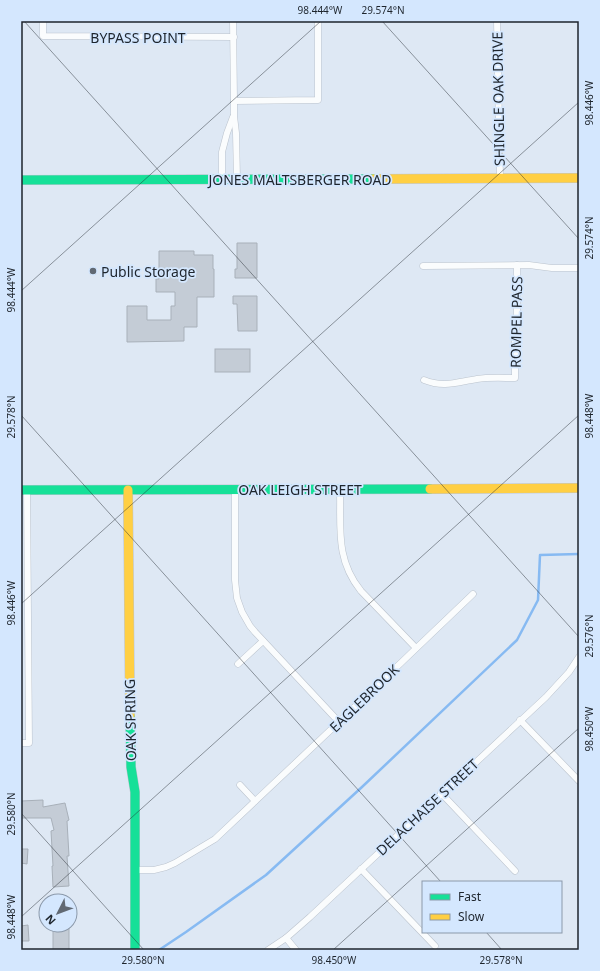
<svg xmlns="http://www.w3.org/2000/svg" width="600" height="971" viewBox="0 0 600 971" font-family="'Noto Sans',sans-serif">
<style>
.lines{fill:none;stroke-linecap:round;stroke-linejoin:round}
.stream{stroke:#87baf2;stroke-width:2.5}
.building{fill:#c4ccd6;stroke:#a8b0b9}
.street-casing{stroke:#bbc3cd;stroke-width:7}
.fast-casing{stroke:#bbc3cd;stroke-width:10}
.slow-casing{stroke:#bbc3cd;stroke-width:10}
.street{stroke:#fafcfd;stroke-width:6}
.fast{stroke:#16e098;stroke-width:9}
.slow{stroke:#ffcf43;stroke-width:9}
.ticks{fill:none;stroke:#1e252d;stroke-width:1;stroke-opacity:0.45}
.poi-dot{fill:#616973;stroke:#d4e7fe;stroke-width:1.5}
.labels{text-anchor:middle;dominant-baseline:central;stroke-width:3.5;stroke-linejoin:round;paint-order:stroke}
.street-label{font-size:14px;fill:#1e252d;stroke:#d4e7fe}
.poi-label{font-size:14px;fill:#1e252d;stroke:#d4e7fe;text-anchor:start}
.neatline{fill:none;stroke:#1e252d;stroke-width:1.5}
.ticks-label{font-size:10px;text-anchor:middle;fill:#1e252d}
</style>
<rect width="100%" height="100%" fill="#dee8f4"/>
<g class="lines">
<polyline class="stream" points="159,950 186,932 266,875 362,787 517,640 538,600 540,555 579,554"/>
</g>
<g class="building">
<polygon points="237,243 257,243 257,278 235,278 235,269 237,269"/>
<polygon points="159,251 194,251 194,255 213,255 213,269 214,269 214,297 197,297 197,327 184,327 184,341 127,342 127,306 147,306 147,320 171,320 171,306 175,306 175,292 156,292 156,279 159,279"/>
<polygon points="233,296 257,296 257,331 238,331 237,304 233,304"/>
<rect x="215" y="349" width="35" height="23"/>
<polygon points="43,800 43,807 65,803 69,820 67,821 69,856 67,856 69,886 53,887 52,866 53,866 51,831 54,830 51,818 21,818 21,801"/>
<polygon points="21,849 28,849 27,864 21,863"/>
<polygon points="28,925 29,941 21,941 21,926"/>
<rect x="53" y="925" width="16" height="25"/>
</g>
<g class="lines">
<g class="street-casing">
<g id="street">
<polyline points="43,21 43,36 234,37"/>
<polyline points="233,21 234,101 234,116 236,133 237,179"/>
<polyline points="497,21 500,178"/>
<polyline points="234,101 318,100 318,21"/>
<polyline points="222,179 222,152 227,133 233,117"/>
<polyline points="423,266 529,265 552,268 579,268"/>
<path d="M 424,380 C 444,388 457,382 477,379 C 489,377 503,378 515,378 L 515,337 L 517,317 L 517,265"/>
<path d="M 340,489 C 341,527 335,559 361,591 L 416,648"/>
<polyline points="235,490 235,580 237,598 242,612 250,626 255,632 339,722"/>
<polyline points="238,664 263,641"/>
<polyline points="520,720 579,781"/>
<polyline points="21,743 29,743 27,490"/>
<polyline points="240,785 255,801"/>
<polyline points="441,793 515,871"/>
<polyline points="361,869 435,946"/>
<polyline points="135,870 154,870 166,867 175,863 215,839 339,722 473,594"/>
<polyline points="286,938 296,950"/>
<polyline points="268,950 286,938 310,917 546,697 569,672 579,657"/>
</g>
</g>
<g class="fast-casing">
<g id="fast">
<polyline points="21,180 373,179"/>
<polyline points="21,490 430,489"/>
<polyline points="130,716 131,767 135,792 135,950"/>
</g>
</g>
<g class="slow-casing">
<g id="slow">
<polyline points="373,179 579,178"/>
<polyline points="430,489 579,488"/>
<polyline points="128,490 130,716"/>
</g>
</g>
<use href="#street" class="street"/>
<use href="#fast" class="fast"/>
<use href="#slow" class="slow"/>
</g>
<path class="ticks" d="M 24,21 L 579,637M 382,21 L 579,239M 21,291 L 321,21M 21,415 L 441,882M 21,604 L 579,102M 21,813 L 144,950M 21,917 L 579,415M 486,932 L 502,950M 333,950 L 579,728"/>
<circle class="poi-dot" cx="93" cy="271" r="4"/>
<g class="labels">
<g class="street-label">
<text x="138" y="37">BYPASS POINT</text>
<text transform="translate(498 99) rotate(-91)">SHINGLE OAK DRIVE</text>
<text x="300" y="179">JONES MALTSBERGER ROAD</text>
<text transform="translate(516 322) rotate(-89)">ROMPEL PASS</text>
<text x="300" y="489">OAK LEIGH STREET</text>
<text transform="translate(364 698) rotate(-44)">EAGLEBROOK</text>
<text transform="translate(130 720) rotate(-91)">OAK SPRING</text>
<text transform="translate(427 807) rotate(-43)">DELACHAISE STREET</text>
</g>
<g class="poi-label">
<text x="101" y="271">Public Storage</text>
</g>
</g>
<rect width="600" height="971" fill="none" stroke="#d4e7fe" stroke-width="44"/>
<rect x="422" y="881" width="140" height="52" fill="#d4e7fe" stroke="#8b99aa"/>
<rect x="430" y="894" width="20" height="6" fill="#16e098" stroke="#8b99aa"/>
<text x="458" y="901" font-size="12" fill="#1e252d">Fast</text>
<rect x="430" y="914" width="20" height="6" fill="#ffcf43" stroke="#8b99aa"/>
<text x="458" y="921" font-size="12" fill="#1e252d">Slow</text>
<g transform="translate(58 913) rotate(228)"><circle r="19" fill="#d4e7fe" stroke="#8b99aa"/>
<path d="M0-3L7 15L0 10L-7 15Z" fill="#616973"/>
<text y="-6" font-size="11" font-weight="bold" text-anchor="middle" fill="#1e252d">N</text>
</g>
<rect x="22" y="22" width="556" height="927" class="neatline"/>
<g class="ticks-label">
<text x="320" y="14">98.444°W</text>
<text x="383" y="14">29.574°N</text>
<text transform="translate(589 103) rotate(-90)" y="4">98.446°W</text>
<text transform="translate(589 238) rotate(-90)" y="4">29.574°N</text>
<text transform="translate(11 290) rotate(-90)" y="4">98.444°W</text>
<text transform="translate(589 416) rotate(-90)" y="4">98.448°W</text>
<text transform="translate(11 417) rotate(-90)" y="4">29.578°N</text>
<text transform="translate(11 603) rotate(-90)" y="4">98.446°W</text>
<text transform="translate(589 636) rotate(-90)" y="4">29.576°N</text>
<text transform="translate(589 729) rotate(-90)" y="4">98.450°W</text>
<text transform="translate(11 814) rotate(-90)" y="4">29.580°N</text>
<text transform="translate(11 917) rotate(-90)" y="4">98.448°W</text>
<text x="143" y="964">29.580°N</text>
<text x="334" y="964">98.450°W</text>
<text x="501" y="964">29.578°N</text>
</g>
</svg>
